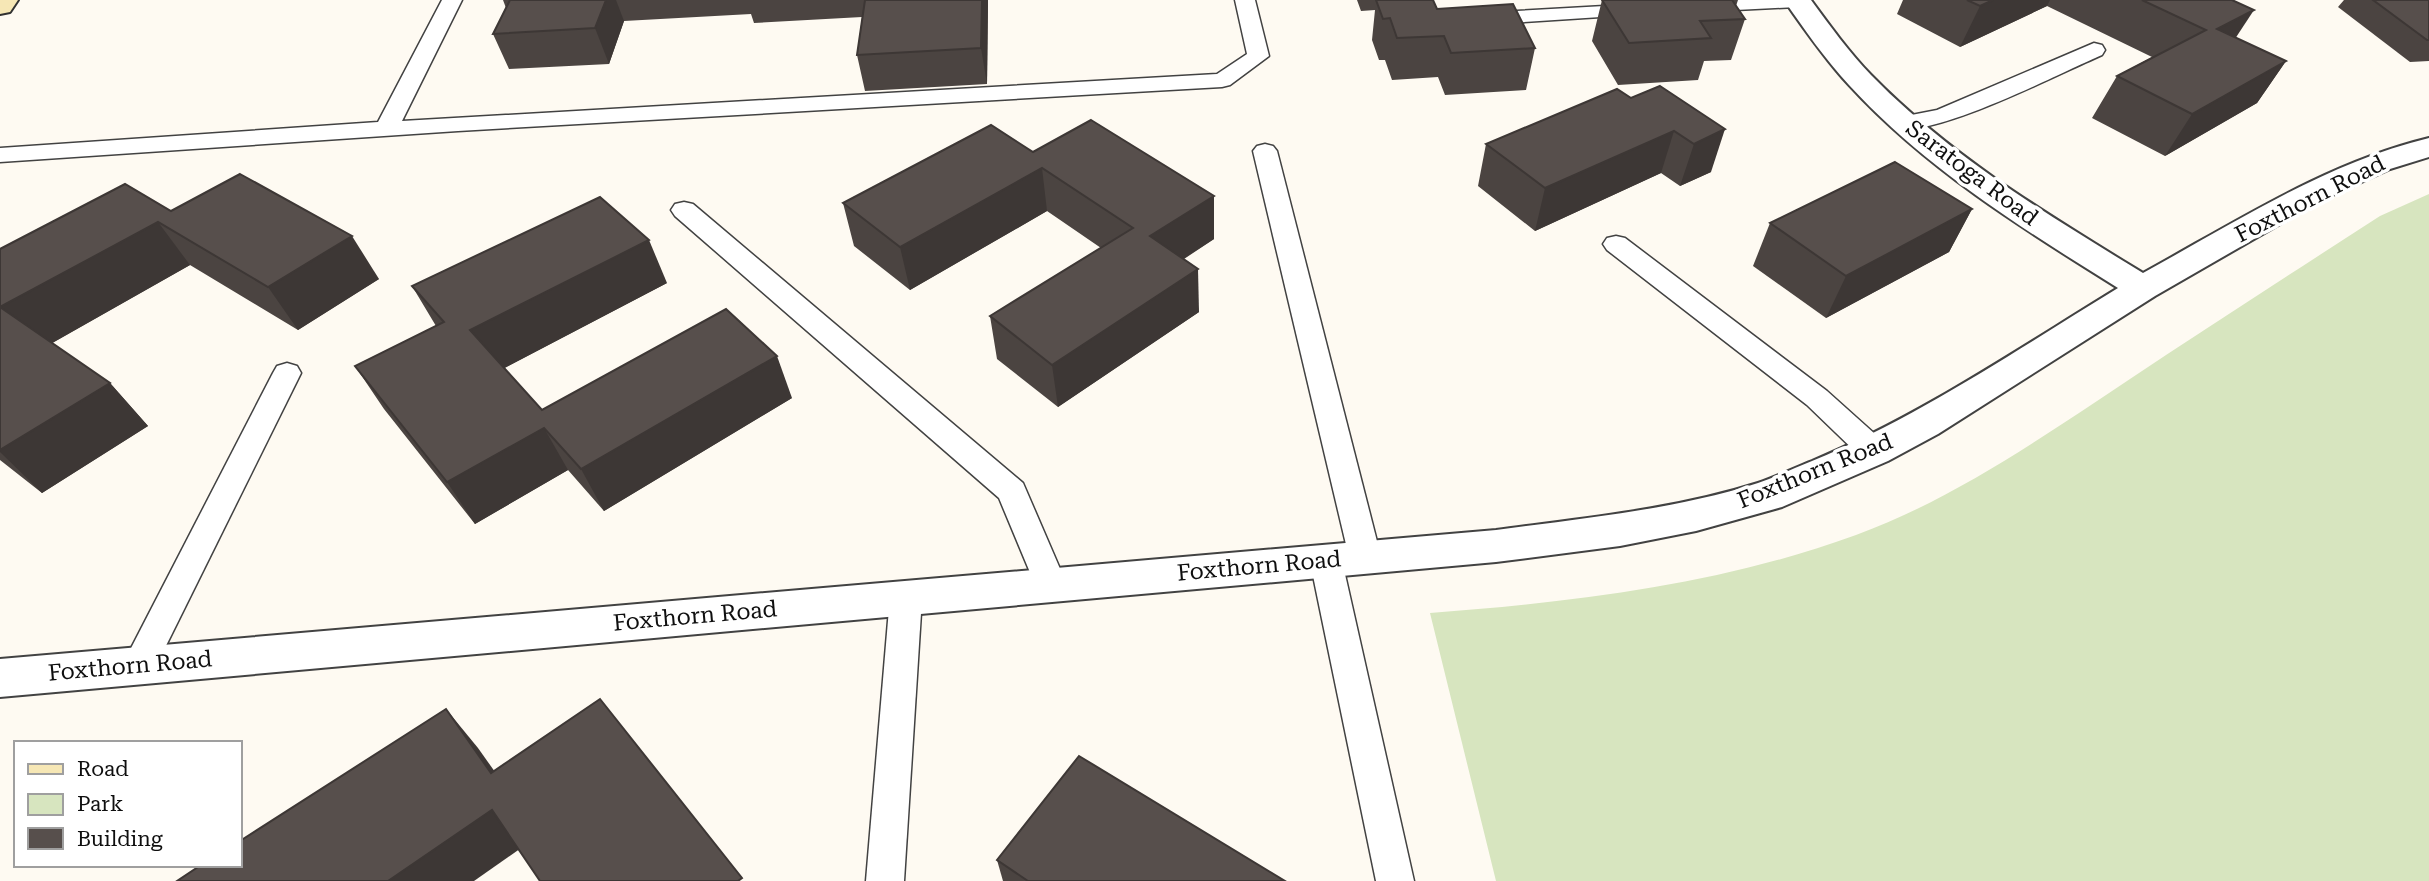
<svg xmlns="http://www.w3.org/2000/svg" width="2429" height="881" viewBox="0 0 2429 881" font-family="'Roboto Serif',serif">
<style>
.green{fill:#d7e5bf}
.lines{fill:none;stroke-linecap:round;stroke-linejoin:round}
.lane-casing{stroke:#424242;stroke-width:3}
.street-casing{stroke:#424242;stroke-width:4}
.secondary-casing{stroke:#313131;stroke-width:4}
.lane{fill:#fff;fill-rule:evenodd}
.street{fill:#fff;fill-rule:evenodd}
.secondary{fill:#f6e7b5;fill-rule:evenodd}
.wall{fill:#4b4441}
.shaded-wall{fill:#3d3735}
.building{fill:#574f4c;stroke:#3d3735;stroke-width:2}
.labels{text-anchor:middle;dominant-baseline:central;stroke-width:7;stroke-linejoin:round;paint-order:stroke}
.street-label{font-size:23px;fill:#0f0f0f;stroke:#fff}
</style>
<rect width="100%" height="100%" fill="#fefaf2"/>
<path class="green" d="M 2429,194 L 2429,881 L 1496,881 L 1430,613 C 1575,602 1719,585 1856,535 C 1954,499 2041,438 2127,381 C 2211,325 2295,271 2380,216 Z"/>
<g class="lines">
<g class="lane-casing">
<g id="lane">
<polygon points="442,0 462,0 402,121 1217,74 1247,54 1235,0 1255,0 1269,56 1230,85 1222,87 458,131 0,162 0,148 378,122"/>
<polygon points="1695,0 1807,0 1807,1 1804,5 1797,7 1696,12 1689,10 1686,6"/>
<polygon points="1640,4 1647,6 1650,10 1647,14 1480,25 1473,23 1469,19 1473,15 1480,13"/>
<path d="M 2094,43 L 2102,45 L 2105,50 L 2102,55 C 2060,73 1935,138 1896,128 L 1892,123 L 1896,118 L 1937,110 Z"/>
<polygon points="1265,144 1273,146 1277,151 1381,557 1376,566 1365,570 1354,566 1349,557 1253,151 1257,146"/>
<polygon points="684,202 693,204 1023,483 1067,585 1063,594 1051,598 1039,594 999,498 675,216 671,210 675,204"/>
<polygon points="1616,236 1625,238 1827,391 1885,443 1889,451 1885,459 1874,462 1863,459 1807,405 1607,250 1603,244 1607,238"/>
<polygon points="287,363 297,366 301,373 151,676 139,681 127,676 122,666 127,656 273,373 277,366"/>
<polygon points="1326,548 1337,552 1342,561 1414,881 1376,881 1310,561 1315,552"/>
<polygon points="906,583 918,587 922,597 904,881 866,881 890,597 894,587"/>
</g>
</g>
<g class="street-casing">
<path id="street" d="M 1784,0 L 1811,0 C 1830,26 1849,52 1871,75 C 1950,156 2048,215 2143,273 C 2236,222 2326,163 2429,138 L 2429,157 L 2390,169 L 2320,201 L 2155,296 L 1938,434 L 1888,461 L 1782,507 L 1696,531 L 1620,546 L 1496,562 L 0,697 L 0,659 L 1496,530 C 1584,518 1673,510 1758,483 C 1776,477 1794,468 1812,461 C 1920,416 2018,349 2118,288 C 2023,229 1925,168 1849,85 C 1825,59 1804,29 1784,0 Z"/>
</g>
<g class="secondary-casing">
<polygon id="secondary" points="0,0 18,0 10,12 0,14"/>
</g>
<use href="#lane" class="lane"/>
<use href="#street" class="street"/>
<use href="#secondary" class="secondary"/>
</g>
<g class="wall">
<polygon points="503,0 988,0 987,84 865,91 857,55 862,17 754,23 751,14 624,21 609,64 509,69 493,34 506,8"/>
<polygon points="1357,0 1433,0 1437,9 1535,48 1526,90 1445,95 1438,77 1392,80 1385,60 1379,60 1372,40 1375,10 1361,11"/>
<polygon points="1602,0 1738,0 1736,6 1745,19 1731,60 1704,61 1698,80 1618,85 1592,41"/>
<polygon points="1903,0 2232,0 2236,38 2286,61 2257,103 2165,156 2092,118 2117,76 2152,57 2047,6 1960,47 1897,14"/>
<polygon points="2344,0 2429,0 2429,61 2410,62 2338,7"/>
<polygon points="1660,86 1711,172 1680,186 1661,173 1535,231 1478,186 1486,144 1631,98"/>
<polygon points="1033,152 1214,239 1184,259 1199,312 1058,407 997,359 990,316 1101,248 1047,211 910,290 854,246 843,203"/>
<polygon points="1972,209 1949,252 1826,318 1753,266 1770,223"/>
<polygon points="171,211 379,279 298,330 190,265 52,343 110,383 148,426 42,493 0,460 0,249"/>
<polygon points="667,283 504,368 542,410 792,398 604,511 568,470 475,524 384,409 355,366 436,326 412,286"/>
<polygon points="997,860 1285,881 1003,881"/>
</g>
<g class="shaded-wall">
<polygon points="606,0 616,0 624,21 609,64 595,28"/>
<polygon points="982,0 988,0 987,84 981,48"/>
<polygon points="1993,0 2050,0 2047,6 1960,47 1980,6"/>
<polygon points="2254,10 2227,51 2217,29"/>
<polygon points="2286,61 2257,103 2165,156 2192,114"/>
<polygon points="1725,129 1711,172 1680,186 1694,144"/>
<polygon points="1674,131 1661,173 1535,231 1545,188"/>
<polygon points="1042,168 1047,211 910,290 900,247"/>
<polygon points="1214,196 1214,239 1152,279 1150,236"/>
<polygon points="1972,209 1949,252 1826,318 1846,276"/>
<polygon points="158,222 190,265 40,350 0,307"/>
<polygon points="352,236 379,279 298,330 268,287"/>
<polygon points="649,240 667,283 495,373 470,330"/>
<polygon points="1198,269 1199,312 1058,407 1052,365"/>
<polygon points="777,356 792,398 604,511 581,469"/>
<polygon points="110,383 148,426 42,493 0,452 0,450"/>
<polygon points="544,428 568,470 475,524 447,482"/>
<polygon points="446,709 478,748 522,810 491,773"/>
<polygon points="492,810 524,846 474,881 388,881"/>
</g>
<g class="building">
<polygon points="510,0 606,0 595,28 493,34"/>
<polygon points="865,0 982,0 981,48 857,55"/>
<polygon points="1376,0 1433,0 1437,9 1513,4 1535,48 1451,53 1444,36 1397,38 1390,18 1383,19"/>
<polygon points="1602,0 1732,0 1745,19 1700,21 1711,38 1629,43"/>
<polygon points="1967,0 1993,0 1980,6"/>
<polygon points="2142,0 2232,0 2254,10 2217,29 2286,61 2192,114 2117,76 2206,30"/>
<polygon points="2373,0 2429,0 2429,40 2427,40"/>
<polygon points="1660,86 1725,129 1694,144 1674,131 1545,188 1486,144 1617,89 1631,98"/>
<polygon points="1091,120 1214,196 1150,236 1198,269 1052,365 990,316 1133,228 1042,168 900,247 843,203 991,125 1033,152"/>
<polygon points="1895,162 1972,209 1846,276 1770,223"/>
<polygon points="240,174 352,236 268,287 158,222 0,307 110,383 0,450 0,249 125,184 171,211"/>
<polygon points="600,197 649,240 470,330 542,410 726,309 777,356 581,469 544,428 447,482 355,366 444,322 412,286"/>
<polygon points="600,699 742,878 738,881 540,881 492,810 388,881 177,881 201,865 240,865 240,841 446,709 491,773"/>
<polygon points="1079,756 1285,881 1028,881 997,860"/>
</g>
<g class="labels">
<g class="street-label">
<text transform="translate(1972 173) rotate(37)">Saratoga Road</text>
<text transform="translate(2310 199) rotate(-27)">Foxthorn Road</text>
<text transform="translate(1815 471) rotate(-22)">Foxthorn Road</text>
<text transform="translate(1259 566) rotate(-5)">Foxthorn Road</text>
<text transform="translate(695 616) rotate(-5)">Foxthorn Road</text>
<text transform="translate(130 666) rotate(-5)">Foxthorn Road</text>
</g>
</g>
<rect x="14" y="741" width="228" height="126" fill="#ffffff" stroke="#9f9f9f" stroke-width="2"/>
<rect x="28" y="764" width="35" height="10" fill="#f6e7b5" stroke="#9f9f9f" stroke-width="2"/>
<text x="77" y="776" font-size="21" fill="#0f0f0f">Road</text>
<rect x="28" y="794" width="35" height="21" fill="#d7e5bf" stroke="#9f9f9f" stroke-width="2"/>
<text x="77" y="811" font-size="21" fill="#0f0f0f">Park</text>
<rect x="28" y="828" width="35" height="21" fill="#574f4c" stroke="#9f9f9f" stroke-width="2"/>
<text x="77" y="846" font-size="21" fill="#0f0f0f">Building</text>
</svg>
